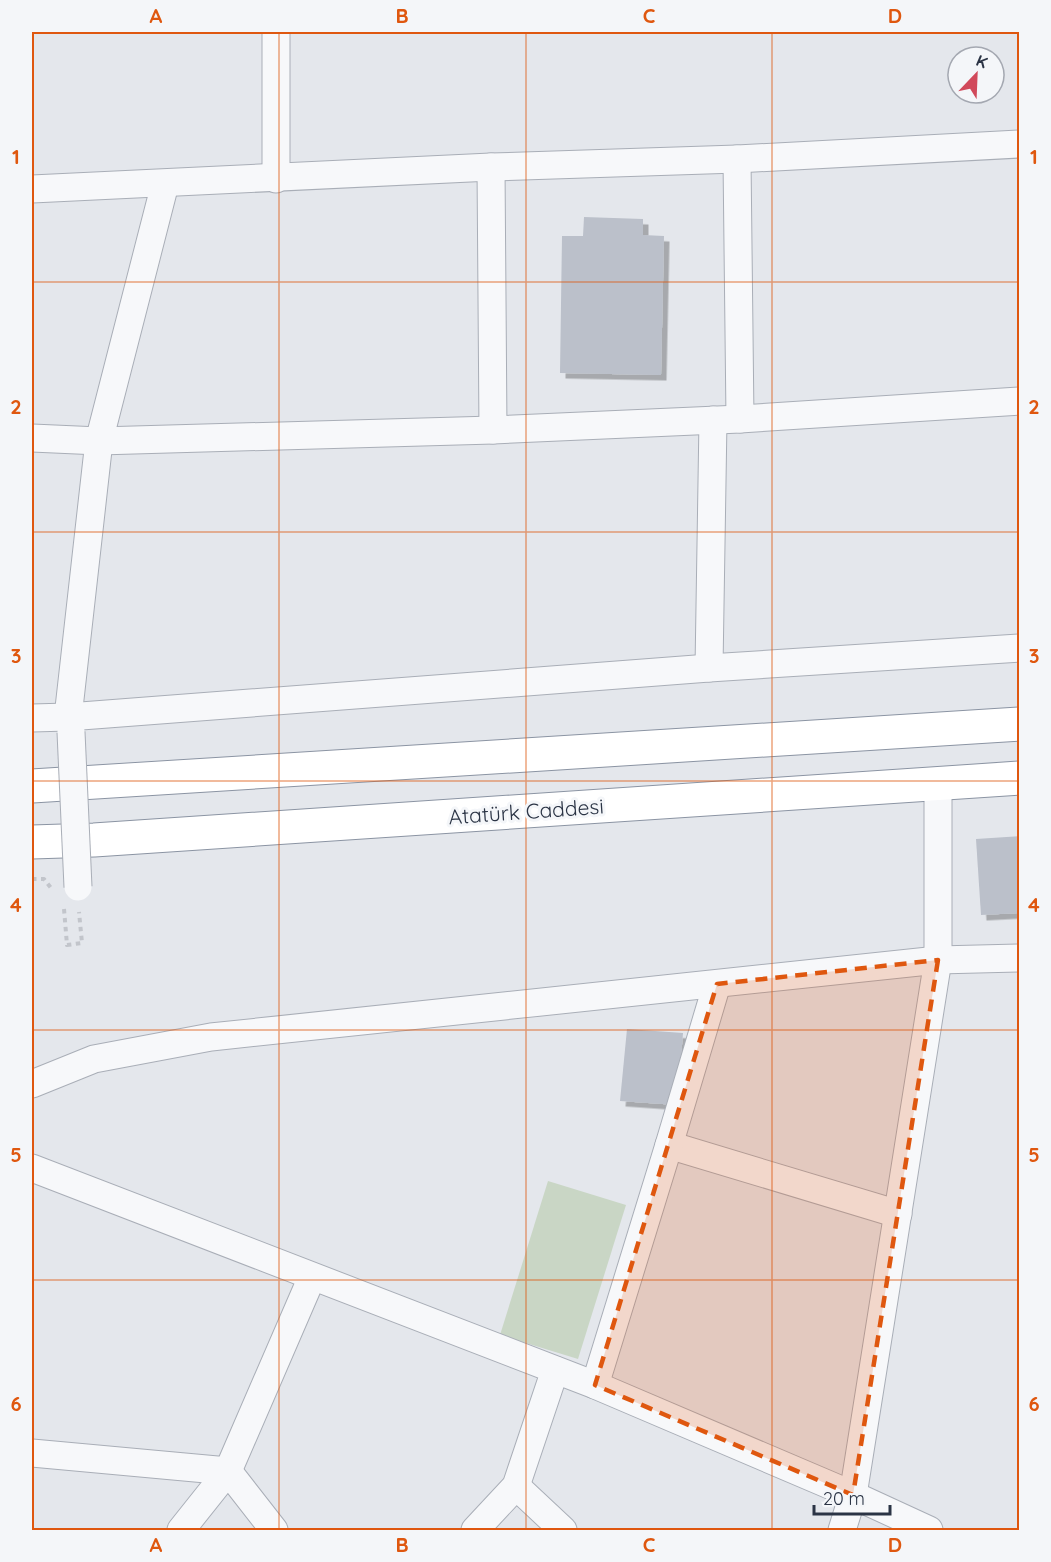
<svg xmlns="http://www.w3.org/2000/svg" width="1051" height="1562" viewBox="0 0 1051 1562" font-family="Quicksand,sans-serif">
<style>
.green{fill:#c9d6c5}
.building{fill:#bbc0ca;filter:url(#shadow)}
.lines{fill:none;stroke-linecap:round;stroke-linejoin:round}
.minor-casing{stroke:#a9aeb7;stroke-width:29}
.highway-casing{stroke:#8b94a3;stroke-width:35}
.path{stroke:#c2c5cb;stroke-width:4;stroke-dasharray:4.5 4.5;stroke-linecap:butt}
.minor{stroke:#f7f8fa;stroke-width:27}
.highway{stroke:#fff;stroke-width:33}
.minor-bridge-casing{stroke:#a9aeb7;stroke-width:29;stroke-linecap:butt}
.minor-bridge{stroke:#f7f8fa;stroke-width:27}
.marked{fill:#df570f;fill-opacity:0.2;stroke:#df570f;stroke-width:4.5;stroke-dasharray:12 8;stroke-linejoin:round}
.grid{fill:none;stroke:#df570f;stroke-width:1.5;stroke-opacity:0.55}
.labels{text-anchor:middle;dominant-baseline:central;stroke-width:6;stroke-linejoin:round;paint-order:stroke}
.street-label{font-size:21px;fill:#2b3445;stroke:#f4f6f9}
.neatline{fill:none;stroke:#df570f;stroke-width:2}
.grid-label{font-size:20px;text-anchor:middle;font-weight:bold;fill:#df570f}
</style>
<defs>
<filter id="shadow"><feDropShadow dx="5.5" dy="5.5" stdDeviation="0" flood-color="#0004"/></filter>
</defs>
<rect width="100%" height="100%" fill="#e4e7ec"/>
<polygon class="green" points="548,1181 626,1205 578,1359 500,1335"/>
<g class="building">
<polygon points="584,217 643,219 643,235 664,236 661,375 560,373 562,236 583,236"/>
<polygon points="1020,836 1020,913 981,915 976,839"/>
<polygon points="627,1029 683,1033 677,1105 620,1101"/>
</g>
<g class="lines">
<g class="minor-casing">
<g id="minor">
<polyline points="737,159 740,419"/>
<polyline points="491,167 493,430"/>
<polyline points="276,179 276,32"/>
<polyline points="32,189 491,167 737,159 1020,144"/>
<polyline points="32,438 99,441 493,430 740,419 1020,401"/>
<polyline points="709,668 713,420"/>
<polyline points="68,717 99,441 165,184"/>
<polyline points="32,718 68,717 709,668 1020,648"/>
<polyline points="32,1084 94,1059 211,1037 938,960 1020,958"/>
<polyline points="669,1145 898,1214"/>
<polyline points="32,1168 595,1385 853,1495 929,1530"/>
<polyline points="595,1385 669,1145 717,984"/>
<polyline points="32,1453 228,1471 274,1530"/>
<polyline points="516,1486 563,1530"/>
<polyline points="181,1530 228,1471 312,1277"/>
<polyline points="475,1530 516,1486 555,1370"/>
<polyline points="842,1530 853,1495 938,960 938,785"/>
</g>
</g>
<g class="highway-casing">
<g id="highway">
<polyline points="32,786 1020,724"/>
<polyline points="32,842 94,840 1020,778"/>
</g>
</g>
<g class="path">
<polyline points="32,879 44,879 51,888"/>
<polyline points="64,909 67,945 82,943 79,912"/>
</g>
<use href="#minor" class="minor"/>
<use href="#highway" class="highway"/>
<g class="minor-bridge-casing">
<polyline id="minor-bridge" points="71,732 78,887"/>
</g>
<use href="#minor-bridge" class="minor-bridge"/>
</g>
<path class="marked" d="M 938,960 L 853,1495 L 595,1385 L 717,984 Z"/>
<path class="grid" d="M 279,32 L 279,1530M 526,32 L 526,1530M 772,32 L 772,1530M 32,282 L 1020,282M 32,532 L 1020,532M 32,781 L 1020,781M 32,1030 L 1020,1030M 32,1280 L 1020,1280"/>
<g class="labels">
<g class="street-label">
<text transform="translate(526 811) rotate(-4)">Atatürk Caddesi</text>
</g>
</g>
<rect width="1051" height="1562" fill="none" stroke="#f4f6f9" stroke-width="66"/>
<g transform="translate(976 75) rotate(23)"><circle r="28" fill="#f4f6f9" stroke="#a4a8b1" stroke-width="1.5"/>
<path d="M0-4.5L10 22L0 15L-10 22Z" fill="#d1495b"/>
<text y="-9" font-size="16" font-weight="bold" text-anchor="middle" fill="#2b3445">K</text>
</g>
<path d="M814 1505v9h76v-9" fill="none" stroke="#2b3445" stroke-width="3"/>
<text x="823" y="1505" font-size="18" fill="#2b3445" stroke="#f4f6f9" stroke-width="4.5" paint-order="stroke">20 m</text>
<rect x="33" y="33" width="985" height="1496" class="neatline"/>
<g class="grid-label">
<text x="156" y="23">A</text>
<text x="402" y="23">B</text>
<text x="649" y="23">C</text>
<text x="895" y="23">D</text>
<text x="16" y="164">1</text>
<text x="1034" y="164">1</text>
<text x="16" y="414">2</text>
<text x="1034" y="414">2</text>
<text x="16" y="663">3</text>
<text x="1034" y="663">3</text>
<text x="16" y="912">4</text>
<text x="1034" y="912">4</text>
<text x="16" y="1162">5</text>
<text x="1034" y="1162">5</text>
<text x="16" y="1411">6</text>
<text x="1034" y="1411">6</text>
<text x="156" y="1552">A</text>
<text x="402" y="1552">B</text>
<text x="649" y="1552">C</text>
<text x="895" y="1552">D</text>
</g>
</svg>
